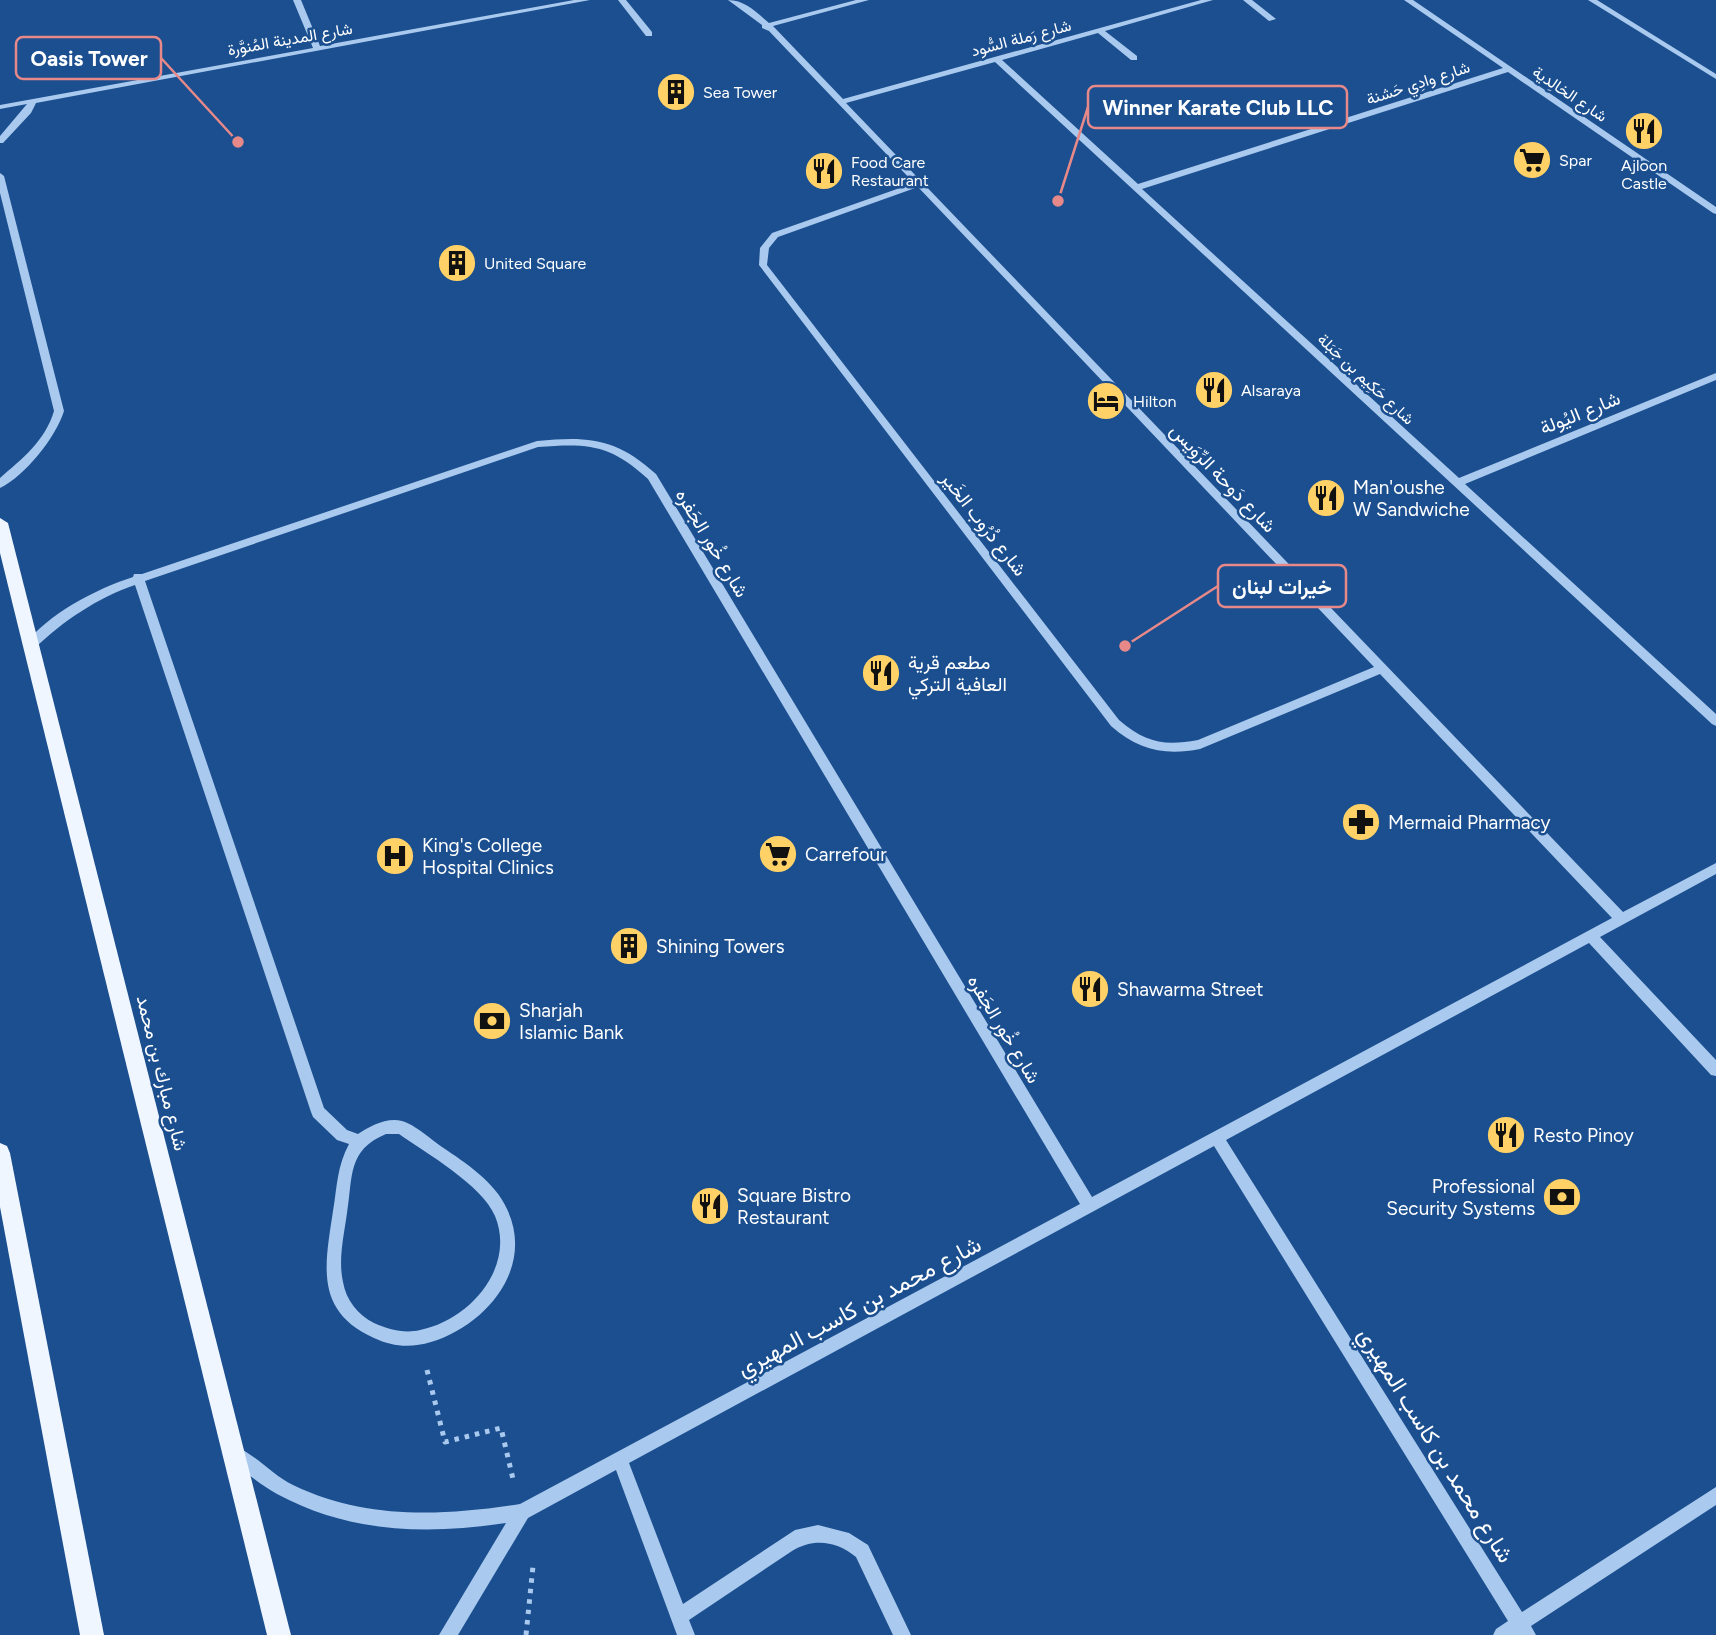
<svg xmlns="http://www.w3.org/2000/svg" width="1716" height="1635" viewBox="0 0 1716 1635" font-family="Figtree,Vazirmatn,sans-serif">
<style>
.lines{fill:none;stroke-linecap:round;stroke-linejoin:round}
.path{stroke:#a9c9ee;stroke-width:5;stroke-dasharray:4.5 6;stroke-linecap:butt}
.minor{fill:#a9c9ee;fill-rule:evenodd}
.major{fill:#f0f6ff;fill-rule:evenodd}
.labels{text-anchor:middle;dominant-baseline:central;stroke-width:5;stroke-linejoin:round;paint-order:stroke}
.far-street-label{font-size:16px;fill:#fff;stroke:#1b4f8f}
.far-poi-label{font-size:16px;fill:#fff;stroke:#1b4f8f;text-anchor:start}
.street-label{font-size:19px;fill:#fff;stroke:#1b4f8f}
.poi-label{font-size:19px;fill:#fff;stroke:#1b4f8f;text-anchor:start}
.near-street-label{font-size:23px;fill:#fff;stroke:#1b4f8f}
.leader{fill:none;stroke:#e88989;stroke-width:2.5}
.callout-dot{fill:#e88989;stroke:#1b4f8f;stroke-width:2.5}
.callout{fill:#1b4f8f;stroke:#e88989;stroke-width:2.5}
.callout-label{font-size:21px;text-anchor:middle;font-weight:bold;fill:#fff}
</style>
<rect width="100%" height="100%" fill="#1b4f8f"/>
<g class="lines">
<g class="path">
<polyline points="427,1370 445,1442 501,1428 513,1479"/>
<polyline points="526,1635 533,1566"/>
</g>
<g class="minor">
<polygon points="293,0 301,0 320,46 574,0 590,0 36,103 31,113 3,143 0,143 0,136 27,104 0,109 0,105 313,48"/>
<polygon points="618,0 626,0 652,32 652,36 646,36"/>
<path d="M 728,0 C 745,0 756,12 769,23 L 856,0 L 869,0 L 773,26 L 843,99 L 1201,0 L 1213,0 L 1105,31 L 1137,56 L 1137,60 L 1131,60 L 1098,33 L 1002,60 L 1138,184 L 1503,68 L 1404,0 L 1413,0 L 1716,207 L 1716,214 L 1713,213 L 1508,72 L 1142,189 L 1459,478 L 1716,373 L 1716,380 L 1465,484 L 1716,714 L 1716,726 L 1712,724 L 995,62 L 846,103 L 1623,912 L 1716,863 L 1716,874 L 1600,937 L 1716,1060 L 1716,1076 L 1711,1075 L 1589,943 L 1226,1140 L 1522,1612 L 1716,1487 L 1716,1505 L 1531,1626 L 1536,1635 L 1493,1635 L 1496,1629 L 1508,1621 L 1214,1146 L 629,1463 L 683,1604 L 795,1530 L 818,1525 L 849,1533 L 868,1545 L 911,1635 L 893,1635 L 856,1557 C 836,1541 814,1538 792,1551 L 689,1620 L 695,1635 L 677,1635 L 616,1470 L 528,1518 L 458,1635 L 439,1635 L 506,1523 C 427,1535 349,1533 277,1494 C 260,1485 245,1471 229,1460 L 227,1454 L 229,1448 L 235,1446 C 256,1455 272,1475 293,1485 C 366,1520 442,1516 520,1504 L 1080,1204 L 648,479 C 610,444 588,443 538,447 L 145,581 L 324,1108 L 347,1130 L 358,1134 C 370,1126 387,1117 402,1121 C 414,1124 432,1140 442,1147 C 466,1163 495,1182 507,1209 C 535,1268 486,1325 431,1342 C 411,1348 393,1347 374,1338 C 314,1311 325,1265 333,1211 C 337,1187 337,1166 349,1144 L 337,1140 L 313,1117 L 311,1112 L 135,585 C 97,598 63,621 34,649 L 30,650 L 24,646 C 47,614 96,589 133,577 L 134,574 L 142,574 L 537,441 C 589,436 616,438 656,474 L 1092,1197 L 1612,918 L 1380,674 L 1200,749 C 1165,756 1138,750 1111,726 L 759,265 L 760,248 L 772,233 L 914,183 L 769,31 L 762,28 L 762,25 ZM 918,187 L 1374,667 L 1198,740 C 1164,746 1146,743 1119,720 L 767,265 L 769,248 L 778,237 ZM 386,1134 L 399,1134 C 426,1153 482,1185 495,1216 C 516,1267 470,1320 420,1330 C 404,1334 388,1329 374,1323 C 358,1315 346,1300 343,1282 C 338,1260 344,1235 347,1213 C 353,1177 347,1150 386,1134 Z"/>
<polygon points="1243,0 1252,0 1276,19 1269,21"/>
<polygon points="1588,0 1597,0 1716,74 1716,79"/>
<path d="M 0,173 L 4,176 L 64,411 C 56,437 25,476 0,488 L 0,478 C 23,458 45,441 54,411 L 0,193 Z"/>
</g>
<g class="major">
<polygon points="0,518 8,523 291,1635 267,1635 0,553"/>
<polygon points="0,1143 7,1146 10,1153 104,1635 80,1635 0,1207"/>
</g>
</g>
<defs>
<g id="building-disc" transform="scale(2.0125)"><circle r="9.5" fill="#ffd166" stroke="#1b4f8f"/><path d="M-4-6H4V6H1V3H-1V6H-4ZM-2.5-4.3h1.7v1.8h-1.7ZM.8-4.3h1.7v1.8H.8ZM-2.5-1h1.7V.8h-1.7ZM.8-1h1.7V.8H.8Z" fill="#111"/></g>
<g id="restaurant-disc" transform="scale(2.0125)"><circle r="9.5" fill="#ffd166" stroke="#1b4f8f"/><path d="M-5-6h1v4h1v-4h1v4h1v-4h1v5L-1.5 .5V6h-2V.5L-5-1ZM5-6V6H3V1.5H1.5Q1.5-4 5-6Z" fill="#111"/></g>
<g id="supermarket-disc" transform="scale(2.0125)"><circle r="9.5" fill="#ffd166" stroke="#1b4f8f"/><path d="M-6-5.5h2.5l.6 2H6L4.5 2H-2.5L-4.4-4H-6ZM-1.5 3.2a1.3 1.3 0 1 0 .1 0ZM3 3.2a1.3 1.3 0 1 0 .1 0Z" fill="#111"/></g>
<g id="hotel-disc" transform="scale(2.0125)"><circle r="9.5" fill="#ffd166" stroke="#1b4f8f"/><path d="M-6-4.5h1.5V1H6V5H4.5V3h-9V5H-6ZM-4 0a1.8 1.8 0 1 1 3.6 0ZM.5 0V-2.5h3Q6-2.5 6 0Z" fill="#111"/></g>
<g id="pharmacy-disc" transform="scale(2.0125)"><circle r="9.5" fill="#ffd166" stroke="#1b4f8f"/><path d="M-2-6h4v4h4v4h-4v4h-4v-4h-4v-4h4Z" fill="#111"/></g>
<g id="hospital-disc" transform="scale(2.0125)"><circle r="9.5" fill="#ffd166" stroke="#1b4f8f"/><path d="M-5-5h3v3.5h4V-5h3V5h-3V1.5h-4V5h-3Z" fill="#111"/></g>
<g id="bank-disc" transform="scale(2.0125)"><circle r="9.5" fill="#ffd166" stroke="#1b4f8f"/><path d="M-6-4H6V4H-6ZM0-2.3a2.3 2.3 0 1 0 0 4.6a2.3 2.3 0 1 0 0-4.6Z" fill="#111"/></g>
</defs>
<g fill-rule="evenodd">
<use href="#building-disc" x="676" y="92"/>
<use href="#restaurant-disc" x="1644" y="131"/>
<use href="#supermarket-disc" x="1532" y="160"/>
<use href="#restaurant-disc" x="824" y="171"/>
<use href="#building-disc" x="457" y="263"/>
<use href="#restaurant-disc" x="1214" y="390"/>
<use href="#hotel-disc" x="1106" y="401"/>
<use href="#restaurant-disc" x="1326" y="498"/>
<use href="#restaurant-disc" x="881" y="673"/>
<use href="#pharmacy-disc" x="1361" y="822"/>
<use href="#supermarket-disc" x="778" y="854"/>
<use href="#hospital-disc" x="395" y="856"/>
<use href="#building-disc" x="629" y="946"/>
<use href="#restaurant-disc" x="1090" y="989"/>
<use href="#bank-disc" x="492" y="1021"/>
<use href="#restaurant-disc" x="1506" y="1135"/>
<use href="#bank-disc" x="1562" y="1197"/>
<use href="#restaurant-disc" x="710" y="1206"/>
</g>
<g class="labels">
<g class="far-street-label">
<text transform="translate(1021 38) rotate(-15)">شارع رَملة السُّود</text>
<text transform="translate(290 39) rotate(-10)">شارع المدينة المُنوَّرة</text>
<text transform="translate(1418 83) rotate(-18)">شارع وادِي حَشنة</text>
<text transform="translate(1570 94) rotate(34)">شارع الخالِدية</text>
<text transform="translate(1366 379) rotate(43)">شارع حَكِيم بن جَبَلة</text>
</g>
<g class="far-poi-label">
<text x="703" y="92">Sea Tower</text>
<text x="1559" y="160">Spar</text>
<text x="851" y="162">Food Care<tspan x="851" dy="18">Restaurant</tspan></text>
<text x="1644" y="165" text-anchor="middle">Ajloon<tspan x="1644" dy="18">Castle</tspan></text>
<text x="484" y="263">United Square</text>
<text x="1241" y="390">Alsaraya</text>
<text x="1133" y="401">Hilton</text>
</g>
<g class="street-label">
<text transform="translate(1580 413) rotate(-22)">شارع اليُولة</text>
<text transform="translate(1223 478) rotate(46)">شارع دَوحة الرِّوَيس</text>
<text transform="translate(984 524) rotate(52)">شارع دُرُوب الخَير</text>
<text transform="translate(712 543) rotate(59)">شارع خُور الجَفره</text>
<text transform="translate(1004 1029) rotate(59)">شارع خُور الجَفره</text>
<text transform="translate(162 1073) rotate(76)">شارع مبارك بن محمد</text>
</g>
<g class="poi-label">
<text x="1353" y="487">Man'oushe<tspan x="1353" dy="22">W Sandwiche</tspan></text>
<text x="908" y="662">مطعم قرية<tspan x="908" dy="22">العافية التركي</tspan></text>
<text x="1388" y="822">Mermaid Pharmacy</text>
<text x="422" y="845">King's College<tspan x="422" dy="22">Hospital Clinics</tspan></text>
<text x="805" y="854">Carrefour</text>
<text x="656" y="946">Shining Towers</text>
<text x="1117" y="989">Shawarma Street</text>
<text x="519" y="1010">Sharjah<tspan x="519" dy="22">Islamic Bank</tspan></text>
<text x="1533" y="1135">Resto Pinoy</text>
<text x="1535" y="1186" text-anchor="end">Professional<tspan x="1535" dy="22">Security Systems</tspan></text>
<text x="737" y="1195">Square Bistro<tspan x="737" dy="22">Restaurant</tspan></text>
</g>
<g class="near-street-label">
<text transform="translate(859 1306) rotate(-28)">شارع محمد بن كاسب المهيري</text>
<text transform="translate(1436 1445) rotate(58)">شارع محمد بن كاسب المهيري</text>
</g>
</g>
<path class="leader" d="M238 142L161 58M1058 201L1088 107M1125 646L1218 586"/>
<g class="callout-dot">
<circle cx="238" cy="142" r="7"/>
<circle cx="1058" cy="201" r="7"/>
<circle cx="1125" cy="646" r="7"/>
</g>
<g class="callout">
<rect x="16" y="37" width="145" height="42" rx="7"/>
<rect x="1088" y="86" width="259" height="42" rx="7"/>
<rect x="1218" y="565" width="128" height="42" rx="7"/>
</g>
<g class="callout-label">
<text x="89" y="66">Oasis Tower</text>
<text x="1218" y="115">Winner Karate Club LLC</text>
<text x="1282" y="594">خيرات لبنان</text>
</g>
</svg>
